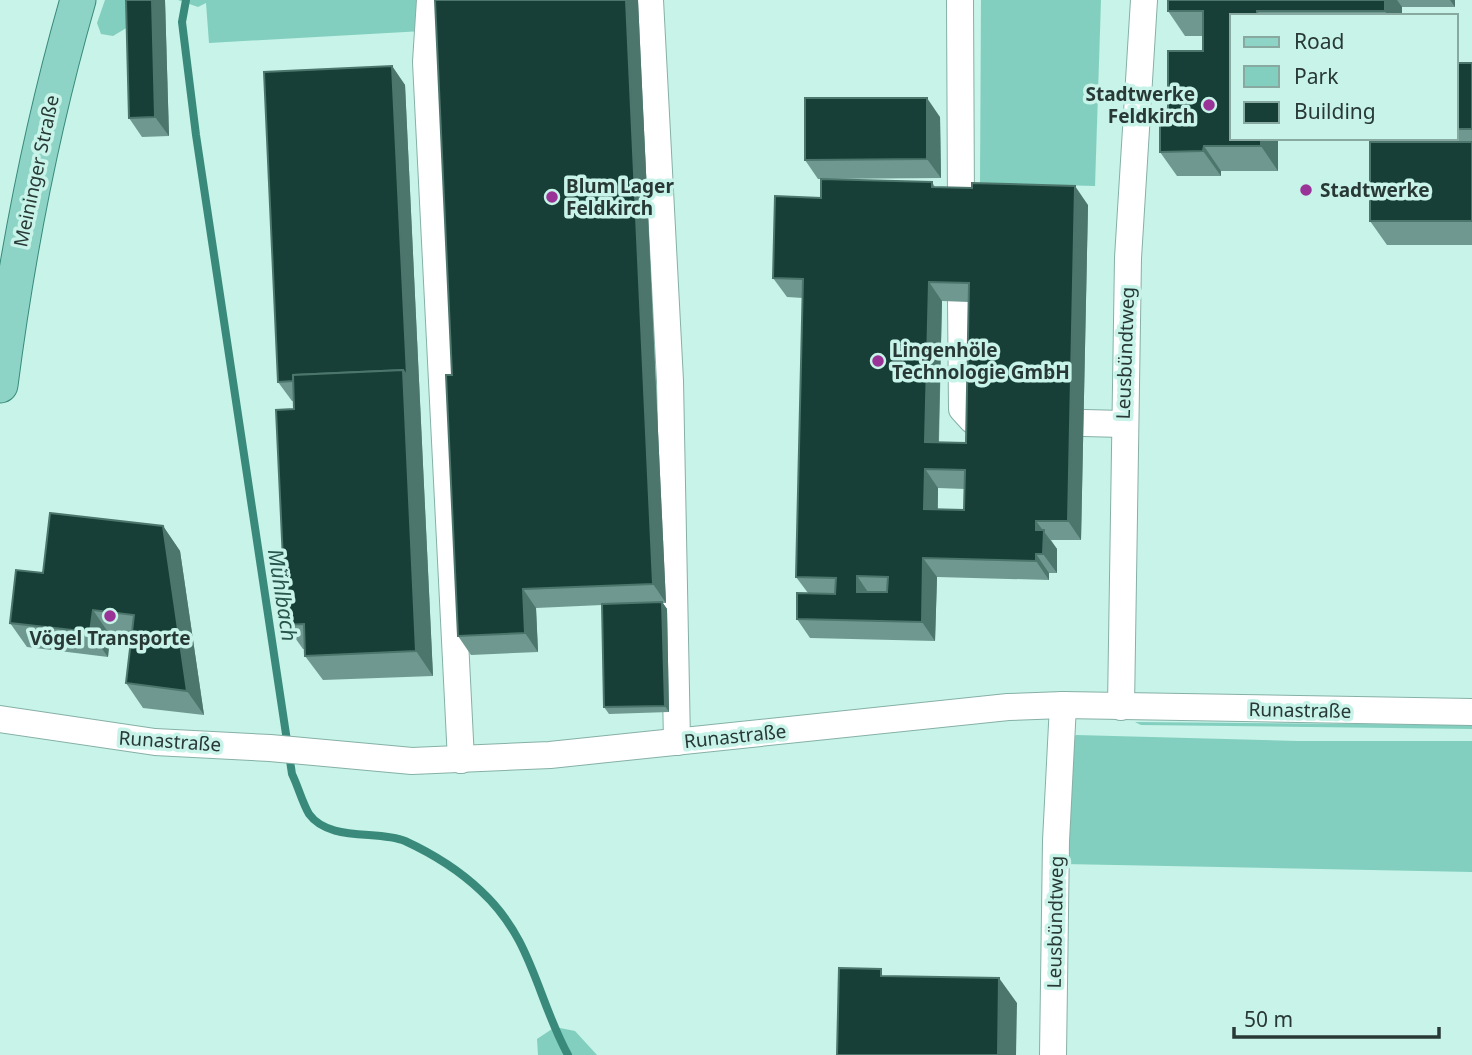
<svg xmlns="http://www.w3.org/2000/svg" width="1472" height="1055" viewBox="0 0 1472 1055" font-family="'Noto Sans',sans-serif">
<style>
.green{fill:#82cfbf}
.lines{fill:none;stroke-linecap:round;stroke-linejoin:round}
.stream{stroke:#398a7b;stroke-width:8}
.minor-casing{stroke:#86b0a6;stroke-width:28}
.major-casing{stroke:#388a7b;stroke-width:37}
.minor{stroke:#fff;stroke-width:26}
.major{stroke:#8dd3c6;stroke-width:35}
.wall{fill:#6f9990;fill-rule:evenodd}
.shaded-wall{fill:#4c756c}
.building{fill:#173f37;stroke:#4c756c;stroke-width:2;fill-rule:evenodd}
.poi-dot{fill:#9a3397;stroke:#c7f3e8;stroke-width:2.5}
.labels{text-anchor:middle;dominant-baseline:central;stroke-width:7;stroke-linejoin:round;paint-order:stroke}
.poi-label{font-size:19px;font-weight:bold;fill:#283935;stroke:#c7f3e8;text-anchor:start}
.street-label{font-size:19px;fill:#283935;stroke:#c7f3e8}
.water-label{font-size:21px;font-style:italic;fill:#28564d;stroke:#c7f3e8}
</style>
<rect width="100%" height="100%" fill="#c7f3e8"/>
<g class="green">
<polygon points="105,0 134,0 128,27 113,36 101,34 97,23"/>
<polygon points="178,0 424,0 423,31 209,43 206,3 198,7"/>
<polygon points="981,0 1101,0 1095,186 980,183"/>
<polygon points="1135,722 1472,725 1472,729 1141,725"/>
<polygon points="1076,735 1297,741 1472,741 1472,872 1064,864 1071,740"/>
<polygon points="555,1027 575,1031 597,1055 538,1055 537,1039"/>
</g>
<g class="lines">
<path class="stream" d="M 186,0 L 182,22 L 196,135 L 292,774 C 298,786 302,802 309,814 C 329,842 378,830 405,841 C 431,853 460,871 481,891 C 533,939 536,996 568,1055"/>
<g class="minor-casing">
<g id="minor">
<polyline points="430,0 426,62 461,760"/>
<polyline points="650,0 670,381 677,742"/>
<polyline points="960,0 961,206"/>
<polyline points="961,302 962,409 972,420 980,420"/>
<polyline points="1084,423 1123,424"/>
<polyline points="1121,707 1128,258 1144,0"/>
<polyline points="0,719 155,742 270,748 412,761 550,755 1008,707 1063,705 1472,712"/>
<polyline points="1053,1055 1056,841 1063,705"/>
</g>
</g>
<g class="major-casing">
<path id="major" d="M 0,385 C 17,253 41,129 78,0"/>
</g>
<use href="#minor" class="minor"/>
<use href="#major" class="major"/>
</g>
<g class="wall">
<polygon points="165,0 169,136 142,137 129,118"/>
<polygon points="435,0 638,0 666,603 663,603 667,609 669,712 609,714 604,707 602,605 536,608 538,652 471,655 458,636 452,375"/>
<polygon points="1168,0 1455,0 1455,7 1402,7 1402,16 1232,16 1232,138 1278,138 1278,171 1221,171 1221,176 1177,176 1160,152 1168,109 1203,51 1203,36 1185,36 1168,11"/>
<polygon points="1456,63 1472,63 1472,245 1387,245 1370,221 1379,142 1376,138 1456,138"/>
<polygon points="392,66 405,85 433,676 323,680 305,656 305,649 303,649 286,625 294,409 294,401 292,401 278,382"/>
<polygon points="940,117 941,178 818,179 805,160"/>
<path d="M 932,182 L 935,187 L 1088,205 L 1081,540 L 1051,540 L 1057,549 L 1057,573 L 1049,573 L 1049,580 L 937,577 L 935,641 L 810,638 L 797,619 L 808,593 L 796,577 L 803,298 L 787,297 L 773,278 L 821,198 ZM 942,301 L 969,302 L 966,443 L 939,442 ZM 938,488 L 965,489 L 964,510 L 938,510 Z"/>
<polygon points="163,526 180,551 204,715 143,708 126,683 131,637 110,635 108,657 27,647 10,623 43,573"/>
</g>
<g class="shaded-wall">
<polygon points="152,0 165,0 169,136 155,117"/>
<polygon points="626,0 638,0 666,603 653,584"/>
<polygon points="1385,0 1397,0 1402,7 1402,16 1388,16 1385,11"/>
<polygon points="1450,0 1455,0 1455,7"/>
<polygon points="392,66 405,85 433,676 416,651 403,370"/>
<polygon points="927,98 940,117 941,178 927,159"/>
<polygon points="1261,138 1278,138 1278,171 1261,146"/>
<polygon points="1204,146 1221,171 1221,176 1203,151"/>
<polygon points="1075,186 1088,205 1081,540 1068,521"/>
<polygon points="929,282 942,301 938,461 925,442"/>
<polygon points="925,469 938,488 937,528 924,509"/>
<polygon points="1036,521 1057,549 1057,573 1043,554 1036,530"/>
<polygon points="163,526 180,551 204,715 187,691"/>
<polygon points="1036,554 1049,573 1049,580 1036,561"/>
<polygon points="923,558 937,577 935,641 922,622"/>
<polygon points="857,576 870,595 857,592"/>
<polygon points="523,589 536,608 538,652 525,633"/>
<polygon points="662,602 667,609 669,712 665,706"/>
<polygon points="93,610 110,635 108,657 90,632"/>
<polygon points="999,978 1017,1003 1016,1055 998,1055"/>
</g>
<g class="building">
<polygon points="126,0 152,0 155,117 129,118"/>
<polygon points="435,0 626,0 653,584 523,589 525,633 458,636 446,375 452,375"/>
<polygon points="1168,0 1385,0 1385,11 1257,11 1257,16 1232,16 1232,138 1261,138 1261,146 1204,146 1203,151 1160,152 1160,109 1168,109 1168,51 1203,51 1203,11 1168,11"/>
<rect x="1456" y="63" width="16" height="66"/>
<polygon points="392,66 407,376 403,370 293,375 293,381 278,382 264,72"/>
<polygon points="805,98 927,98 927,159 805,160"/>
<rect x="1370" y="142" width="102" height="79"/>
<path d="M 821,179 L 932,182 L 932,187 L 972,188 L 972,183 L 1075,186 L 1068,521 L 1036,521 L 1036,530 L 1044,530 L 1043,554 L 1036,554 L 1036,561 L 923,558 L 922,622 L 797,619 L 797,593 L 835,594 L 836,578 L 796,577 L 803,279 L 773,278 L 775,196 L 821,198 ZM 929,282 L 969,283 L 966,443 L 925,442 ZM 925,469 L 965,470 L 964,510 L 924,509 ZM 857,576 L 888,577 L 887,592 L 857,592 Z"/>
<polygon points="403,370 416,651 305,656 304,624 286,625 276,410 294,409 293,375"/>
<polygon points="50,513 163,526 187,691 126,683 134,615 93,610 90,632 10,623 16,570 43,573"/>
<polygon points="662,602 665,706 604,707 602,604"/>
<polygon points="839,968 881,969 881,976 999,978 998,1055 837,1055"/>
</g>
<g class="poi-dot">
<circle cx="1209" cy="105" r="7"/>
<circle cx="1306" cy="190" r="7"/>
<circle cx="552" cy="197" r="7"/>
<circle cx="878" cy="361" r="7"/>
<circle cx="110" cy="616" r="7"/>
</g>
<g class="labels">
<g class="poi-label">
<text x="1195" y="94" text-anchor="end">Stadtwerke<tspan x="1195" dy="22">Feldkirch</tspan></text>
<text x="566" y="186">Blum Lager<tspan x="566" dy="22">Feldkirch</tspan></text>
<text x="1320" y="190">Stadtwerke</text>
<text x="892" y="350">Lingenhöle<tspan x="892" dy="22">Technologie GmbH</tspan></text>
<text x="110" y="638" text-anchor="middle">Vögel Transporte</text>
</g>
<g class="street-label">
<text transform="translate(36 171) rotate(-78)">Meininger Straße</text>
<text transform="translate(1125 353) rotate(-88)">Leusbündtweg</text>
<text transform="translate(1300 710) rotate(1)">Runastraße</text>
<text transform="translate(735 736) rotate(-6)">Runastraße</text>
<text transform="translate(170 741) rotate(4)">Runastraße</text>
<text transform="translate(1055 922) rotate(-89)">Leusbündtweg</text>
</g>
<g class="water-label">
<text transform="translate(283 595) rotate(81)">Mühlbach</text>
</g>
</g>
<rect x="1230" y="14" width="228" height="126" fill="#c7f3e8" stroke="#87a9a0" stroke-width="2"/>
<rect x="1244" y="37" width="35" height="10" fill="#8dd3c6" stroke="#87a9a0" stroke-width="2"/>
<text x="1294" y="49" font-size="21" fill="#283935">Road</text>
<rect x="1244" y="66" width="35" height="21" fill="#82cfbf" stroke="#87a9a0" stroke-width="2"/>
<text x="1294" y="84" font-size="21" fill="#283935">Park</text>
<rect x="1244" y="102" width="35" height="21" fill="#173f37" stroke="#87a9a0" stroke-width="2"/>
<text x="1294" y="119" font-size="21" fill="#283935">Building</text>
<path d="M1234 1027v10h205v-10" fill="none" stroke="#283935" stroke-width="3.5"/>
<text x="1244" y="1027" font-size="21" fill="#283935" stroke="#c7f3e8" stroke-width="5" paint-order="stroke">50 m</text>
</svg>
